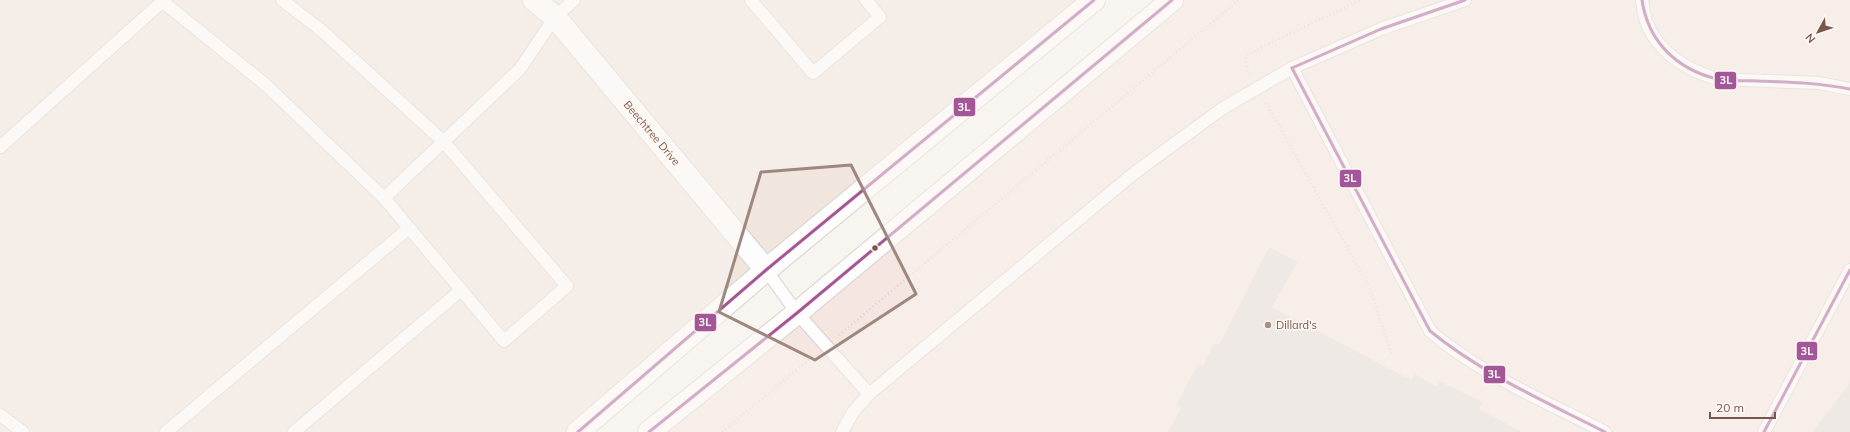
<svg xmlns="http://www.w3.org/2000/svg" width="1850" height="432" viewBox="0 0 1850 432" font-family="Mulish,sans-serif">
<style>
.residential{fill:#f1e6de}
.commercial{fill:#f5e6e1}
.building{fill:#e5dcd7}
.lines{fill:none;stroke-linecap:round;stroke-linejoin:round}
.service-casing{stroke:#d8d1cd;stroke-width:14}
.minor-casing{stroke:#d8d1cd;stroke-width:24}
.tertiary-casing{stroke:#d8d1cd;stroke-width:24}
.path{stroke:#dad2d0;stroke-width:2.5;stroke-dasharray:1 3;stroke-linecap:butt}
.service{stroke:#fefdfd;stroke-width:12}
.minor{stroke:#fefdfd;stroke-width:22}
.tertiary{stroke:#fefdfd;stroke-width:22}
.bus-1-casing{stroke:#fff8f2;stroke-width:6}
.bus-1{stroke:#a35798;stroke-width:3}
.marked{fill:none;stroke:#9e877e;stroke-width:3;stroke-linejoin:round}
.bus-dot{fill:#78584e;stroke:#fff8f2;stroke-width:1.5}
.poi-dot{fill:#a58f87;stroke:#fff8f2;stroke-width:1.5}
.labels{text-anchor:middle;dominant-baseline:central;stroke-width:3;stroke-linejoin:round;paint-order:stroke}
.street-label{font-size:11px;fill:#78584e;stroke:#fff8f2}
.poi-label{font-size:11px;fill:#78584e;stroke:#fff8f2;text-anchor:start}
.line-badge{stroke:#fff8f2;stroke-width:1.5}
.badge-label{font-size:11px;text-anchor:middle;font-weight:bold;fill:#fff}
</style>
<rect width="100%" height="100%" fill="#f8f4f0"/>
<polygon class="residential" points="0,0 1094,0 578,432 0,432"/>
<polygon class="commercial" points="1172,0 1850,0 1850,432 649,432"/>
<g class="building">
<polygon points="1269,247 1298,262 1272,307 1411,380 1415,374 1437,387 1439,381 1482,402 1479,409 1522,432 1168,432 1181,408 1176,405 1198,364 1203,365 1214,343 1219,345"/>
<polygon points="1850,383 1850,432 1812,432"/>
</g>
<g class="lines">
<g class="service-casing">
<g id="service">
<polyline points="751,0 813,73 880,17 866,0"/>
<path d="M 1642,0 C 1643,7 1644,15 1646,21 C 1657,52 1688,71 1718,79 L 1819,83 L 1850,89"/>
<polyline points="162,1 266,85 384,198 504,341 567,286 443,141 321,30 282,0"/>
<path d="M 1292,68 L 1430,331 C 1479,374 1547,402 1605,432"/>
<polyline points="0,147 164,0"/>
<polyline points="384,198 520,69 555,17 574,0"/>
<polyline points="766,270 797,313 869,394"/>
<polyline points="0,415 23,432"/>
<polyline points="166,432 409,228"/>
<polyline points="294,432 461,290"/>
<polyline points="842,432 853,412 869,394 1133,174 1223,108 1292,68 1381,29 1465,0"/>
<polyline points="1764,432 1850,270"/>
</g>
</g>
<g class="minor-casing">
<polyline id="minor" points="534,0 555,17 766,270"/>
</g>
<g class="tertiary-casing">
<g id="tertiary">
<polyline points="578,432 766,270 1094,0"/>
<polyline points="649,432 797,313 1172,0"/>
</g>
</g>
<g class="path">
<polyline points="1250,74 1246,65 1246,56 1258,49 1361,0"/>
<polyline points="1266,103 1370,288 1392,356"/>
<polyline points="839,335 1239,0"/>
<polyline points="722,432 813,356"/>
</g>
<use href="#service" class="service"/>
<use href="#minor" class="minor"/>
<use href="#tertiary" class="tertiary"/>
<g class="bus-1-casing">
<g id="bus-1">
<path d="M 1642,0 C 1648,41 1676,69 1717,79 C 1730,82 1746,80 1759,81 C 1790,82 1819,83 1850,89"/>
<path d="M 1292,68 L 1430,331 C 1483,374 1544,401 1605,432"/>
<polyline points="1292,68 1381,29 1465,0"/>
<polyline points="578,432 766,270 1094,0"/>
<polyline points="649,432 797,313 1172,0"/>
<polyline points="1764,432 1850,270"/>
</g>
</g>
<use href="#bus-1" class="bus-1"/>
</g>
<path d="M0 0H1850V432H0ZM 851,165 L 916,294 L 815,360 L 719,312 L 761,172 Z" fill="#f8f4f0" fill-opacity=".55" fill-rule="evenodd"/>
<path class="marked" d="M 851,165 L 916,294 L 815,360 L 719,312 L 761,172 Z"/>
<circle class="bus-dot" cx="875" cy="248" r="3.5"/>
<circle class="poi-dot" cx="1268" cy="325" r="4"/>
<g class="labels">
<g class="street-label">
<text transform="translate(652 133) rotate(50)">Beechtree Drive</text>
</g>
<g class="poi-label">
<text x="1276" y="325">Dillard's</text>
</g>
</g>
<g class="line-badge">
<rect x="1714" y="71" width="23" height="19" rx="4" fill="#a35798"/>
<rect x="953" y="97" width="23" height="20" rx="4" fill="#a35798"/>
<rect x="1339" y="169" width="23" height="19" rx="4" fill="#a35798"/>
<rect x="694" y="313" width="23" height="19" rx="4" fill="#a35798"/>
<rect x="1796" y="341" width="22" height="20" rx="4" fill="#a35798"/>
<rect x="1483" y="365" width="23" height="19" rx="4" fill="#a35798"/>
</g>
<g class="badge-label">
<text x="1726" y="84">3L</text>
<text x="964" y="111">3L</text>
<text x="1350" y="182">3L</text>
<text x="705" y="326">3L</text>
<text x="1807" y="355">3L</text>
<text x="1494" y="378">3L</text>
</g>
<g transform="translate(1818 32) rotate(230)" stroke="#fff8f2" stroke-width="3" paint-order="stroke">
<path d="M0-3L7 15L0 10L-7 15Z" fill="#78584e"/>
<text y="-6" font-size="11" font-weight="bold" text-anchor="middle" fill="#78584e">N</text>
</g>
<path d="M1710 412v6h65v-6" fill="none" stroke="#78584e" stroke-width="2"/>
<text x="1716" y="412" font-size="12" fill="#78584e" stroke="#fff8f2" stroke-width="3" paint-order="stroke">20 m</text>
</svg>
